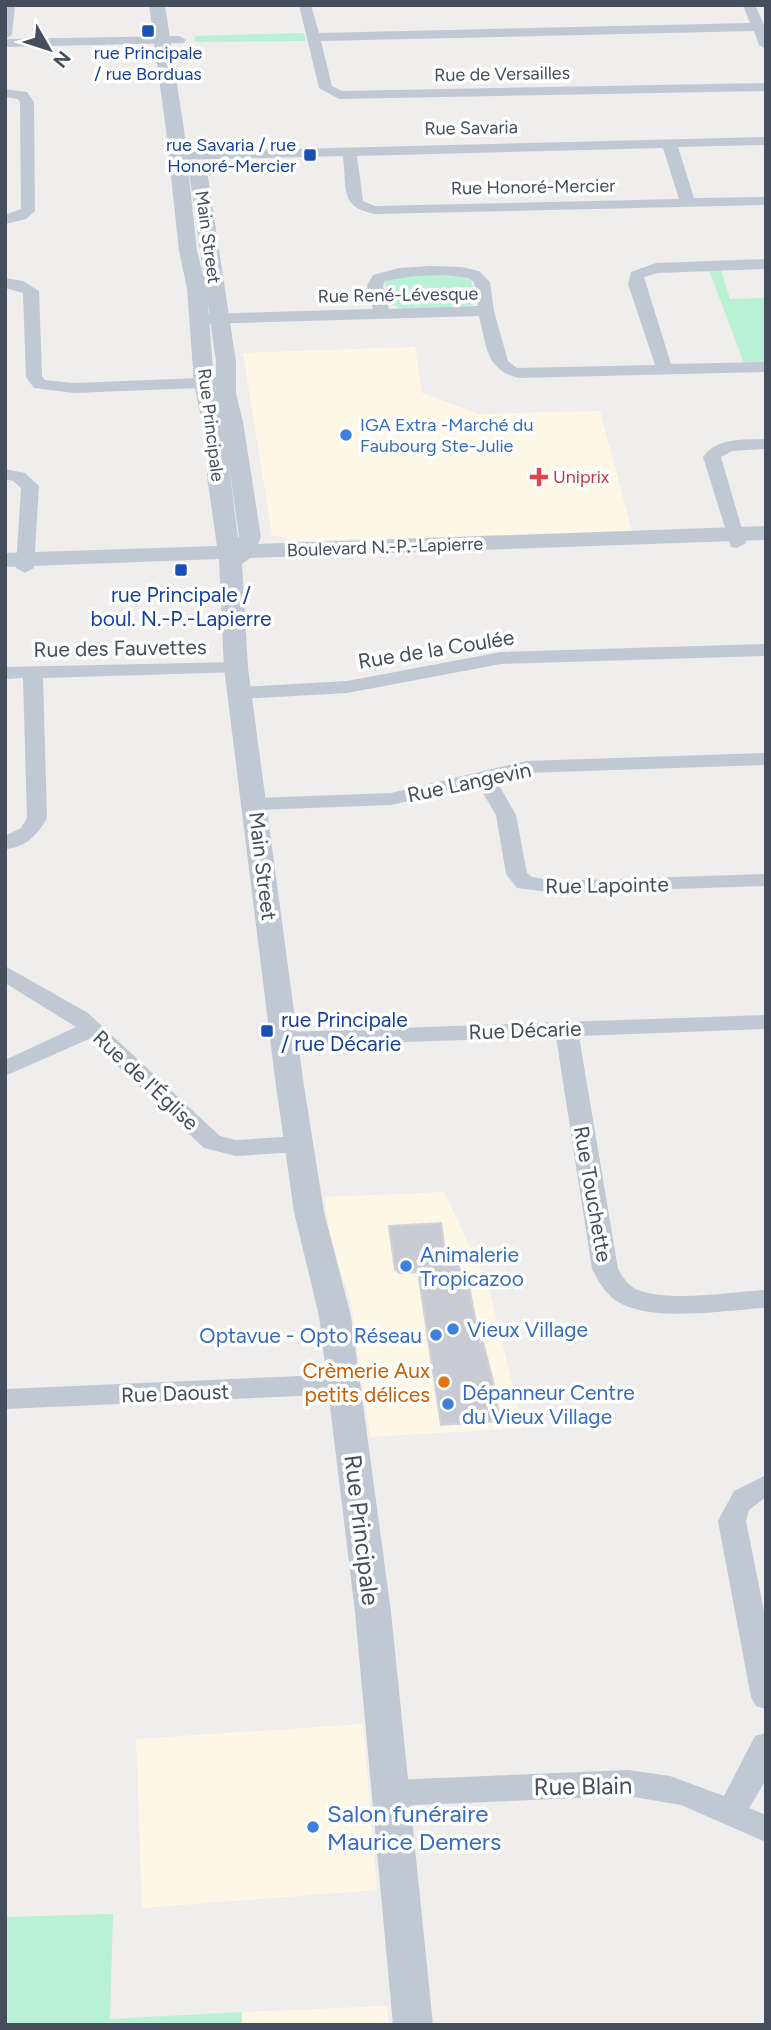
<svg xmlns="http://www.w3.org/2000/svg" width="771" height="2030" viewBox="0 0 771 2030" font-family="Figtree,sans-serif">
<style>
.commercial{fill:#fdf8e5}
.green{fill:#b8f1d5}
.building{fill:#c9cbd4;stroke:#d1d2da;stroke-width:2}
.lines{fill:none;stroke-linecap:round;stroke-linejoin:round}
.minor{fill:#c0c8d4;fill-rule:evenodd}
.tertiary{fill:#c0c8d4;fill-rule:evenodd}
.transit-dot{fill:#1a4fb4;stroke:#fff;stroke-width:2.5}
.shop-dot{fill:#3f7fe0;stroke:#fff;stroke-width:2.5}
.health-dot{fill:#e0444e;stroke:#fff;stroke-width:2.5}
.food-dot{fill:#e8710a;stroke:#fff;stroke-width:2.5}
.labels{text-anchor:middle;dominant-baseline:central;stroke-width:7;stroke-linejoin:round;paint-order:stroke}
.far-transit-label{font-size:18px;fill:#164399;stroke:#fff}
.far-street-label{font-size:18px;fill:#454e5c;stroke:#fff}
.far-shop-label{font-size:18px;fill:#366cbe;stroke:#fff;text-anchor:start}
.far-health-label{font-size:18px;fill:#be3a42;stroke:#fff;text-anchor:start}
.transit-label{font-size:21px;fill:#164399;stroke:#fff}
.street-label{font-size:21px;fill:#454e5c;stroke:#fff}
.shop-label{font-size:21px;fill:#366cbe;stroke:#fff;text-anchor:start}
.food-label{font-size:21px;fill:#c56008;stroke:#fff;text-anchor:end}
.near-street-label{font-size:24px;fill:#454e5c;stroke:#fff}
.near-shop-label{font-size:24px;fill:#366cbe;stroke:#fff;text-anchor:start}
</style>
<rect width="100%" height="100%" fill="#f0eded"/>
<g class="commercial">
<polygon points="415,347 422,393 478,414 600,411 632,531 299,541 272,535 243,353"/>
<polygon points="444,1192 488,1285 523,1428 370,1437 351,1303 331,1239 324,1197"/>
<polygon points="363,1724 377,1890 142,1908 136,1739"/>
<polygon points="387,2006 389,2025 242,2025 242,2012"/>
</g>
<g class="green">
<polygon points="304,33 306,41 195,42 195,36"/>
<polygon points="709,270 721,270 730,299 766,298 766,362 744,363"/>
<path d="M 455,275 L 471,280 L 476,298 L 474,304 L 469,306 L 403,309 L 390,304 L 385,282 C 402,270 434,275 455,275 Z"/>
<polygon points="113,1914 110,2019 242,2012 242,2025 5,2025 5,1917"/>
</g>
<polygon class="building" points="441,1223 447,1265 459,1265 462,1282 468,1281 480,1343 483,1342 494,1385 500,1421 441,1425 418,1272 400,1273 395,1270 389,1226"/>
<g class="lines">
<g class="minor">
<polygon points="5,5 15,5 12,35 5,39"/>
<polygon points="299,5 311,5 319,33 750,23 743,5 755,5 766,29 766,49 759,45 754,31 321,41 332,86 342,91 766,83 766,91 339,99 319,88"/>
<polygon points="179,36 186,40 184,43 5,47 5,39"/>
<polygon points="5,89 27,92 34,102 35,211 26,219 5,224 5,215 21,209 20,102 18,99 5,97"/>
<path d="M 766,137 L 766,145 L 678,147 L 694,198 L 766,197 L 766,205 L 375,214 C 339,207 347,189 343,156 L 178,160 L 171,156 L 178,152 ZM 663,148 L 679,199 L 375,206 L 363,201 L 357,156 Z"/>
<path d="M 766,259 L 766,269 L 658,273 L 644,277 L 671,364 L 766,362 L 766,372 L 519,378 C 485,370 487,346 479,316 L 200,324 L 192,319 L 200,314 L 373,309 L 367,286 L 373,275 L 399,268 L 430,266 L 462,267 L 479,271 L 490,282 L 494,311 L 508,361 L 517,368 L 655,365 L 628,284 L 631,272 L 656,263 ZM 447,275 L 468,278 L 474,282 L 478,306 L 389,309 L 383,286 L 385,281 L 414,276 Z"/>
<polygon points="5,278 23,281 39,291 42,376 45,380 74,383 224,377 232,382 224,387 74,393 34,388 26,377 23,293 5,288"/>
<path d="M 766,439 L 766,449 L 732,451 L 721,457 L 746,543 L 737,548 L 731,547 L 703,457 C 718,437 743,440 766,439 Z"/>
<polygon points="5,469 25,473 39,486 34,568 25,573 16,568 21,488 13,481 5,479"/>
<polygon points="766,644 766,656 501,664 347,693 240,699 230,693 240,687 347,681 501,652"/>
<path d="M 236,662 L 243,664 L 246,668 L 243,672 L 43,678 L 47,818 C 38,834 26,848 5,849 L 5,836 L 21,828 L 27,818 L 23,678 L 5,679 L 5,667 Z"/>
<polygon points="766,753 766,765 526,773 496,780 516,815 527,873 532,877 557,881 766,874 766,886 557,893 517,888 506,874 496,815 478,785 391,805 256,810 249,808 246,804 249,800 256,798 391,793 526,761"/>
<polygon points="5,966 88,1013 220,1136 236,1140 299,1136 307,1138 311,1144 307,1150 299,1152 236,1156 204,1148 89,1039 5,1076 5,1060 76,1027 5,983"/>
<path d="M 766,1015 L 766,1029 L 579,1036 L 618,1269 C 623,1278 630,1288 641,1291 C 675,1302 730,1292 766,1290 L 766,1308 C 726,1310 649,1324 615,1300 C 604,1292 598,1280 592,1269 L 556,1037 L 285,1046 L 277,1044 L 274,1039 L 277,1034 L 285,1032 Z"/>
<polygon points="344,1374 353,1377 357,1384 353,1391 344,1394 5,1409 5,1389"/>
<polygon points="766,1475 766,1497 749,1510 746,1521 766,1621 766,1709 756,1706 751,1697 718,1521 734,1491"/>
<polygon points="766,1733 766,1780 749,1808 766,1815 766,1842 681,1805 628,1796 392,1806 381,1802 377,1793 381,1784 392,1780 628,1770 670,1776 724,1796 755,1736"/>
</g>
<path class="tertiary" d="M 149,5 L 165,5 L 184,130 L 197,251 L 204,279 L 188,164 L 197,159 L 206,164 L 236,362 L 236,393 L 243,422 L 261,537 L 258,544 L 766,526 L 766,540 L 250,558 L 242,564 L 248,668 L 304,1086 L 324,1212 L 351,1316 L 391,1612 L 433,2025 L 393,2025 L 355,1612 L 319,1316 L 294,1212 L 276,1086 L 224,668 L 219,559 L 5,567 L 5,553 L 217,546 L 207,477 L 207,448 L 194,383 L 187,288 L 179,251 L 166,130 ZM 208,304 L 216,362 L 216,390 L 214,383 ZM 229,465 L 239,537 L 238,538 Z"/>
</g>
<g class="transit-dot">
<rect x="141" y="24" width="14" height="14" rx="3.5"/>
<rect x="303" y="148" width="14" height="14" rx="3.5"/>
<rect x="174" y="563" width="14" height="14" rx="3.5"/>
<rect x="260" y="1024" width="14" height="14" rx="3.5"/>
</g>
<g class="shop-dot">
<circle cx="346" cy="435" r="7"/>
<circle cx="406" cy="1266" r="7"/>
<circle cx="453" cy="1329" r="7"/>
<circle cx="436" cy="1335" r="7"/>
<circle cx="448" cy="1404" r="7"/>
<circle cx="313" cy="1827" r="7"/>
</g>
<path class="health-dot" d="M535.5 466.5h7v7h7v7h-7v7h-7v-7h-7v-7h7z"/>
<circle class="food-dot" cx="444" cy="1382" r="7"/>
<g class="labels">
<g class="far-transit-label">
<text x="148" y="53">rue Principale<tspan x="148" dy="21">/ rue Borduas</tspan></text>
<text x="296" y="145" text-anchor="end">rue Savaria / rue<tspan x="296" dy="21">Honoré-Mercier</tspan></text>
</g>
<g class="far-street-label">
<text transform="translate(502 74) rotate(-1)">Rue de Versailles</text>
<text transform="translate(471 128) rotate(-1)">Rue Savaria</text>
<text transform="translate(533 187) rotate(-1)">Rue Honoré-Mercier</text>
<text transform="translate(208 237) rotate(82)">Main Street</text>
<text transform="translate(398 295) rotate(-1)">Rue René-Lévesque</text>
<text transform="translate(211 425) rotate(83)">Rue Principale</text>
<text transform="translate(385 547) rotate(-2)">Boulevard N.-P.-Lapierre</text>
</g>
<g class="far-shop-label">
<text x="360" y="425">IGA Extra -Marché du<tspan x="360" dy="21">Faubourg Ste-Julie</tspan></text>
</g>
<g class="far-health-label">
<text x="553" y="477">Uniprix</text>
</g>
<g class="transit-label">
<text x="181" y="594">rue Principale /<tspan x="181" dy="24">boul. N.-P.-Lapierre</tspan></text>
<text x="281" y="1019" text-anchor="start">rue Principale<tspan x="281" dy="24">/ rue Décarie</tspan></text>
</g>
<g class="street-label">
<text transform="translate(120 648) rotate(-1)">Rue des Fauvettes</text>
<text transform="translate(436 649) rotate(-9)">Rue de la Coulée</text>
<text transform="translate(469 782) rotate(-12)">Rue Langevin</text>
<text transform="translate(263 866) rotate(83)">Main Street</text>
<text transform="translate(607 885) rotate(-1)">Rue Lapointe</text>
<text transform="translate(525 1030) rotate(-2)">Rue Décarie</text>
<text transform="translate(146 1080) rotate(43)">Rue de l'Église</text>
<text transform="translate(593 1194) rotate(80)">Rue Touchette</text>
<text transform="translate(175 1393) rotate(-2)">Rue Daoust</text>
</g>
<g class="shop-label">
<text x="420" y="1254">Animalerie<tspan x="420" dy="24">Tropicazoo</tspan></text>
<text x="467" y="1329">Vieux Village</text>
<text x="422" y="1335" text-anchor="end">Optavue - Opto Réseau</text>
<text x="462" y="1392">Dépanneur Centre<tspan x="462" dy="24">du Vieux Village</tspan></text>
</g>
<g class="food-label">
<text x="430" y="1370">Crèmerie Aux<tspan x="430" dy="24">petits délices</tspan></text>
</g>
<g class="near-street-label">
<text transform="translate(362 1530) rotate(83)">Rue Principale</text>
<text transform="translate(583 1786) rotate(-1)">Rue Blain</text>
</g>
<g class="near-shop-label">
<text x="327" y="1813">Salon funéraire<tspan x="327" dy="28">Maurice Demers</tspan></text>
</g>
</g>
<rect width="771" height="2030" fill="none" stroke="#454e5c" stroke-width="14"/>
<g transform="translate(49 49) rotate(129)" stroke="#ffffff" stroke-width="5" paint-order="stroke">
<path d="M0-5L12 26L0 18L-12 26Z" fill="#454e5c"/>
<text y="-10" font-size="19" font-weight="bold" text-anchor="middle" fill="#454e5c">N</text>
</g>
</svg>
